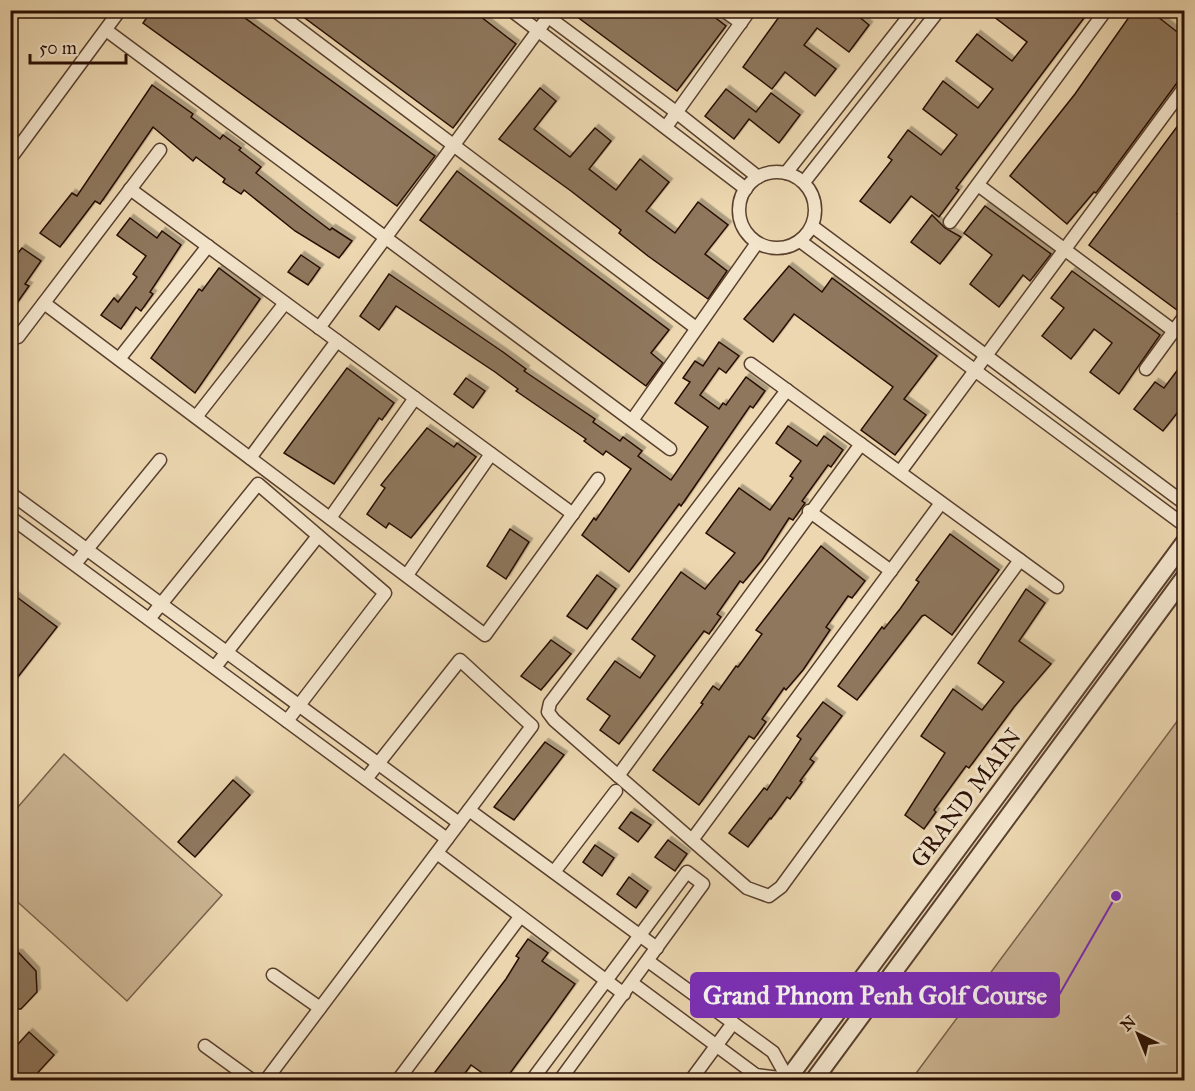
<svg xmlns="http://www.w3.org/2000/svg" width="1195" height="1091" viewBox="0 0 1195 1091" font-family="'IM FELL Great Primer',serif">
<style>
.green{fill:#cbb593;stroke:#7a624b;stroke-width:1.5}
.building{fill:#8e775d;stroke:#280e03;stroke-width:1.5;filter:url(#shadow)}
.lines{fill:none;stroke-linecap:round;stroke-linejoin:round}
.minor-casing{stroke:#59402e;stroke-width:15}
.tertiary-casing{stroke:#59402e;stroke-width:20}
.minor{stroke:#f3e5cc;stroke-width:12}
.tertiary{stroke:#f3e5cc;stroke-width:16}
.labels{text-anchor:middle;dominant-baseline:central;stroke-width:6;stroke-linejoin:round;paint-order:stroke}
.street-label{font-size:24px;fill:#280e03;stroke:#f3e5cc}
.leader{fill:none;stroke:#7b2cbf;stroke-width:2}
.callout-dot{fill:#7b2cbf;stroke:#f3e5cc;stroke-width:2}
.callout{fill:#7b2cbf;stroke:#7b2cbf;stroke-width:2}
.callout-label{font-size:26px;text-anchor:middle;font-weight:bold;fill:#fff}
</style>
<defs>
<filter id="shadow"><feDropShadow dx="3.5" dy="-3.5" stdDeviation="0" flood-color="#0004"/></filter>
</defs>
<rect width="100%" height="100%" fill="#ecd7b0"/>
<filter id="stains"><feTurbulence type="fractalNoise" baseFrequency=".00333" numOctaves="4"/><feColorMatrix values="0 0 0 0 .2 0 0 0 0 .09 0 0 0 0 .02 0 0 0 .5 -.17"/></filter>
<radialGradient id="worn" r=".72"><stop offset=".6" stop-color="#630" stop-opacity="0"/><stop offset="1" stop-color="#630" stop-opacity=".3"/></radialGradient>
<g class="green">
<polygon points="1184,712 1184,1080 911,1080"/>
<polygon points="64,754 222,895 127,1001 11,896 11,815"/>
</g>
<g class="building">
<polygon points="152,10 234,10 435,156 397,206 143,23"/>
<polygon points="294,10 472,10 516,44 453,128"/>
<polygon points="568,10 705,10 726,26 677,91"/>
<polygon points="784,10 851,10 869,25 849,52 817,28 804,45 836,69 815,96 785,72 772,89 743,67"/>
<polygon points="985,10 1041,10 1047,15 1050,10 1090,10 956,188 959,190 939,217 911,196 890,223 860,201 892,160 888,157 908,130 941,155 957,135 923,109 943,81 978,108 993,89 956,61 977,34 1012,61 1027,42"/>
<polygon points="1134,10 1149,10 1185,38 1185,72 1096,193 1094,192 1067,224 1010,176 1075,94"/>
<polygon points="152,85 193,114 191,117 220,139 223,135 241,148 239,150 261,167 256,173 302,209 330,230 332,228 352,241 339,258 295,231 244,190 241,194 223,182 225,179 196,157 193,161 153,127 100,204 95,201 60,247 40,233 72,193 77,196"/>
<polygon points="540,88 556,101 534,129 570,157 595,128 611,141 589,169 616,190 640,159 669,182 646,211 675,233 698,202 728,225 705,254 727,271 708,299 648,256 619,233 621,230 571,191 499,139"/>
<polygon points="726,89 756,112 771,93 800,115 779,143 749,119 734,139 705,116"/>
<polygon points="1185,116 1185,204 1177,214 1185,220 1185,300 1177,310 1089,245"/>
<polygon points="457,171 669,330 651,353 663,363 646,386 420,220"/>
<polygon points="985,206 1051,254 1030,281 1023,275 999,307 970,284 992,255 964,233"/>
<polygon points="932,215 945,228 961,237 940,264 911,242"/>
<polygon points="130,218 157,238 162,231 181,245 150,292 153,294 141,311 136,307 121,329 101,315 114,298 118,302 137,277 133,274 146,256 117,235"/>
<polygon points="22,248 41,261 25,284 29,286 10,313 10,263"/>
<polygon points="301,255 320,268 308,285 288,272"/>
<polygon points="789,266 822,292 832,278 937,356 904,399 926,415 895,455 861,430 893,387 794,314 773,342 744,319"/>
<polygon points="219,268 260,299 195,393 151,358 199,289 202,291"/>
<polygon points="1072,271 1160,335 1119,394 1090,372 1112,343 1094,329 1071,359 1042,336 1064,308 1051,298"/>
<polygon points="389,274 503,352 526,369 524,371 595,419 593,422 620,441 623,437 642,451 638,456 671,480 708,427 675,403 690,382 683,378 695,361 703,366 719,342 739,356 726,373 719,368 700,395 719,409 723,403 726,405 746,377 765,391 753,408 750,406 681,506 679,504 629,572 582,535 594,518 596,520 631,469 606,451 603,455 584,441 586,439 516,391 518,389 495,372 396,306 379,330 360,316"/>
<polygon points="1185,360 1185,403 1163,431 1134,409 1155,382 1164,388"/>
<polygon points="347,368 394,403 382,420 379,418 334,484 284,453"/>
<polygon points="466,378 485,391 473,408 454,394"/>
<polygon points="788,426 817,446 824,436 843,450 831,467 828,465 802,501 805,503 793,520 789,518 762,560 743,583 740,581 717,614 721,617 709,634 704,631 619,744 600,730 610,716 587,699 615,661 640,678 655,656 632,639 681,572 705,589 735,553 706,533 739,488 770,510 793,478 790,476 801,461 776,443"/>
<polygon points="427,428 454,447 457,443 476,457 411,538 389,523 386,528 367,514 385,488 381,485"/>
<polygon points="510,529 529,542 506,579 487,566"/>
<polygon points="950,534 999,570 952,635 925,615 922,616 857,700 838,686 882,627 884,629 900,609 919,582 916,580"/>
<polygon points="821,546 865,581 852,598 848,596 826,627 830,630 803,670 786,690 784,688 762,719 766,722 754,739 749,736 699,805 653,770 703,704 701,703 713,686 719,690 736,666 738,667 762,634 756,630"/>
<polygon points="597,575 616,589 587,629 567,616"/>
<polygon points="1026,589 1045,603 1019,641 1051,664 1014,707 969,768 966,766 934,810 936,812 924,829 905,815 945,753 921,736 953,689 982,710 1004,682 978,663"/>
<polygon points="10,592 57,627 10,687"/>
<polygon points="551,640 571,654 541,690 521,676"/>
<polygon points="823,702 842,716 810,759 814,762 800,781 802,782 790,799 787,797 771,819 770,818 748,847 729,833 764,788 767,790 801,739 797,736"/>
<polygon points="545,742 564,755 514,820 494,807"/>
<polygon points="233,780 250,795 195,857 178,842"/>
<polygon points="631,812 651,825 638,842 619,828"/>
<polygon points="668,840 687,854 675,871 655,857"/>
<polygon points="595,845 614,858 602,876 583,862"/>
<polygon points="629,877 648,891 636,908 617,894"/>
<polygon points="528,939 548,953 542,961 575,984 552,1016 505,1080 492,1080 471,1065 460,1080 429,1080 506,979 519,958 516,956"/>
<polygon points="19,953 36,971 37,992 21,1009 10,1009 10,954"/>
<polygon points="29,1032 54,1055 31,1080 10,1080 10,1053"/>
</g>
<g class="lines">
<g class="minor-casing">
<g id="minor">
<polyline points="274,10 696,328"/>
<polyline points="511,10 746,189"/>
<polyline points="539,10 676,112 758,177"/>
<polyline points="723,10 741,23"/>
<polyline points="1178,10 1184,15"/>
<polyline points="106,30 670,449"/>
<polyline points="666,127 750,10"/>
<polyline points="10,159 120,10"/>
<circle cx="777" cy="210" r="38"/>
<polyline points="786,173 914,10"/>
<polyline points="804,182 939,10"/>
<polyline points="978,185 1174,331"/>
<polyline points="130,189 573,514"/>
<polyline points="950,222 1106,10"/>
<polyline points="812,226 1184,503"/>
<polyline points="800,241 1184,525"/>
<polyline points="44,303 485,635 598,479"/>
<polyline points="319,328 548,17"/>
<polyline points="18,337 160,150"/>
<polyline points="119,359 208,246"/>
<polyline points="751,364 1057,587"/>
<polyline points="1146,369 1184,317"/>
<polyline points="787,390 550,703 548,712 554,720 747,888 769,896 781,887 1020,560"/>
<polyline points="196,417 285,303"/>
<polyline points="633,419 757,243"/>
<polyline points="250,458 337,341"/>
<polyline points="900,472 1184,88"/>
<polyline points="10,493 459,823"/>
<polyline points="809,511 891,571"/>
<polyline points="10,517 447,839"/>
<polyline points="330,518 415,398"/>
<polyline points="75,564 160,460"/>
<polyline points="407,575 491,454"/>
<polyline points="149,619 258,484 385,593 287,721"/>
<polyline points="215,667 318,536"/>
<polyline points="618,776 861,444"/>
<polyline points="469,810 657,948"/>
<polyline points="692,840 941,503"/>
<polyline points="437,853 624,994"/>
<polyline points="554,872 616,791"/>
<polyline points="648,961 773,1052 788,1079"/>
<polyline points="273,975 320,1008"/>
<polyline points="632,983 756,1075 788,1079"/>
<polyline points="205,1046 252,1080"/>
<polyline points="266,1080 532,726 460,660 366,779"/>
<polyline points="398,1080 520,917"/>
<polyline points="532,1080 687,872 703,884 560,1080"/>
<polyline points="691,1080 733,1023"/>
</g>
</g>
<g class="tertiary-casing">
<g id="tertiary">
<polyline points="787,1080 1184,543"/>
<polyline points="814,1080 1184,578"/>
</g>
</g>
<use href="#minor" class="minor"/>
<use href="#tertiary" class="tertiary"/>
</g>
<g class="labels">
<g class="street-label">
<text transform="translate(966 798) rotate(-53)">GRAND MAIN</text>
</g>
</g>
<path class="leader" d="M1116 896L1059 995"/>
<circle class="callout-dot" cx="1116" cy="896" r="6"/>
<rect class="callout" x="691" y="973" width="368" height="44" rx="6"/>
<g class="callout-label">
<text x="875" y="1004">Grand Phnom Penh Golf Course</text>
</g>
<rect width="1195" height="1091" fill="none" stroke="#ecd7b0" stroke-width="36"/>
<rect x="12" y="12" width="1171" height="1067" fill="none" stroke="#280e03" stroke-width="3"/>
<rect x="18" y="18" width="1159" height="1055" fill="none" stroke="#280e03" stroke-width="1.5"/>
<g transform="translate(1138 1034) rotate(317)" stroke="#f3e5cc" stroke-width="4.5" paint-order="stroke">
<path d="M0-4.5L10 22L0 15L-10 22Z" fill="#280e03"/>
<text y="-9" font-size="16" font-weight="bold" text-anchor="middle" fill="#280e03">N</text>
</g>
<path d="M30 54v9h96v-9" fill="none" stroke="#280e03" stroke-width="3"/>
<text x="39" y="54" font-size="18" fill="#280e03" stroke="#f3e5cc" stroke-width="4.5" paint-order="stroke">50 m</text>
<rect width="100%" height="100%" filter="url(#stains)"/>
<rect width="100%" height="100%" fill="url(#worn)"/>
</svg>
